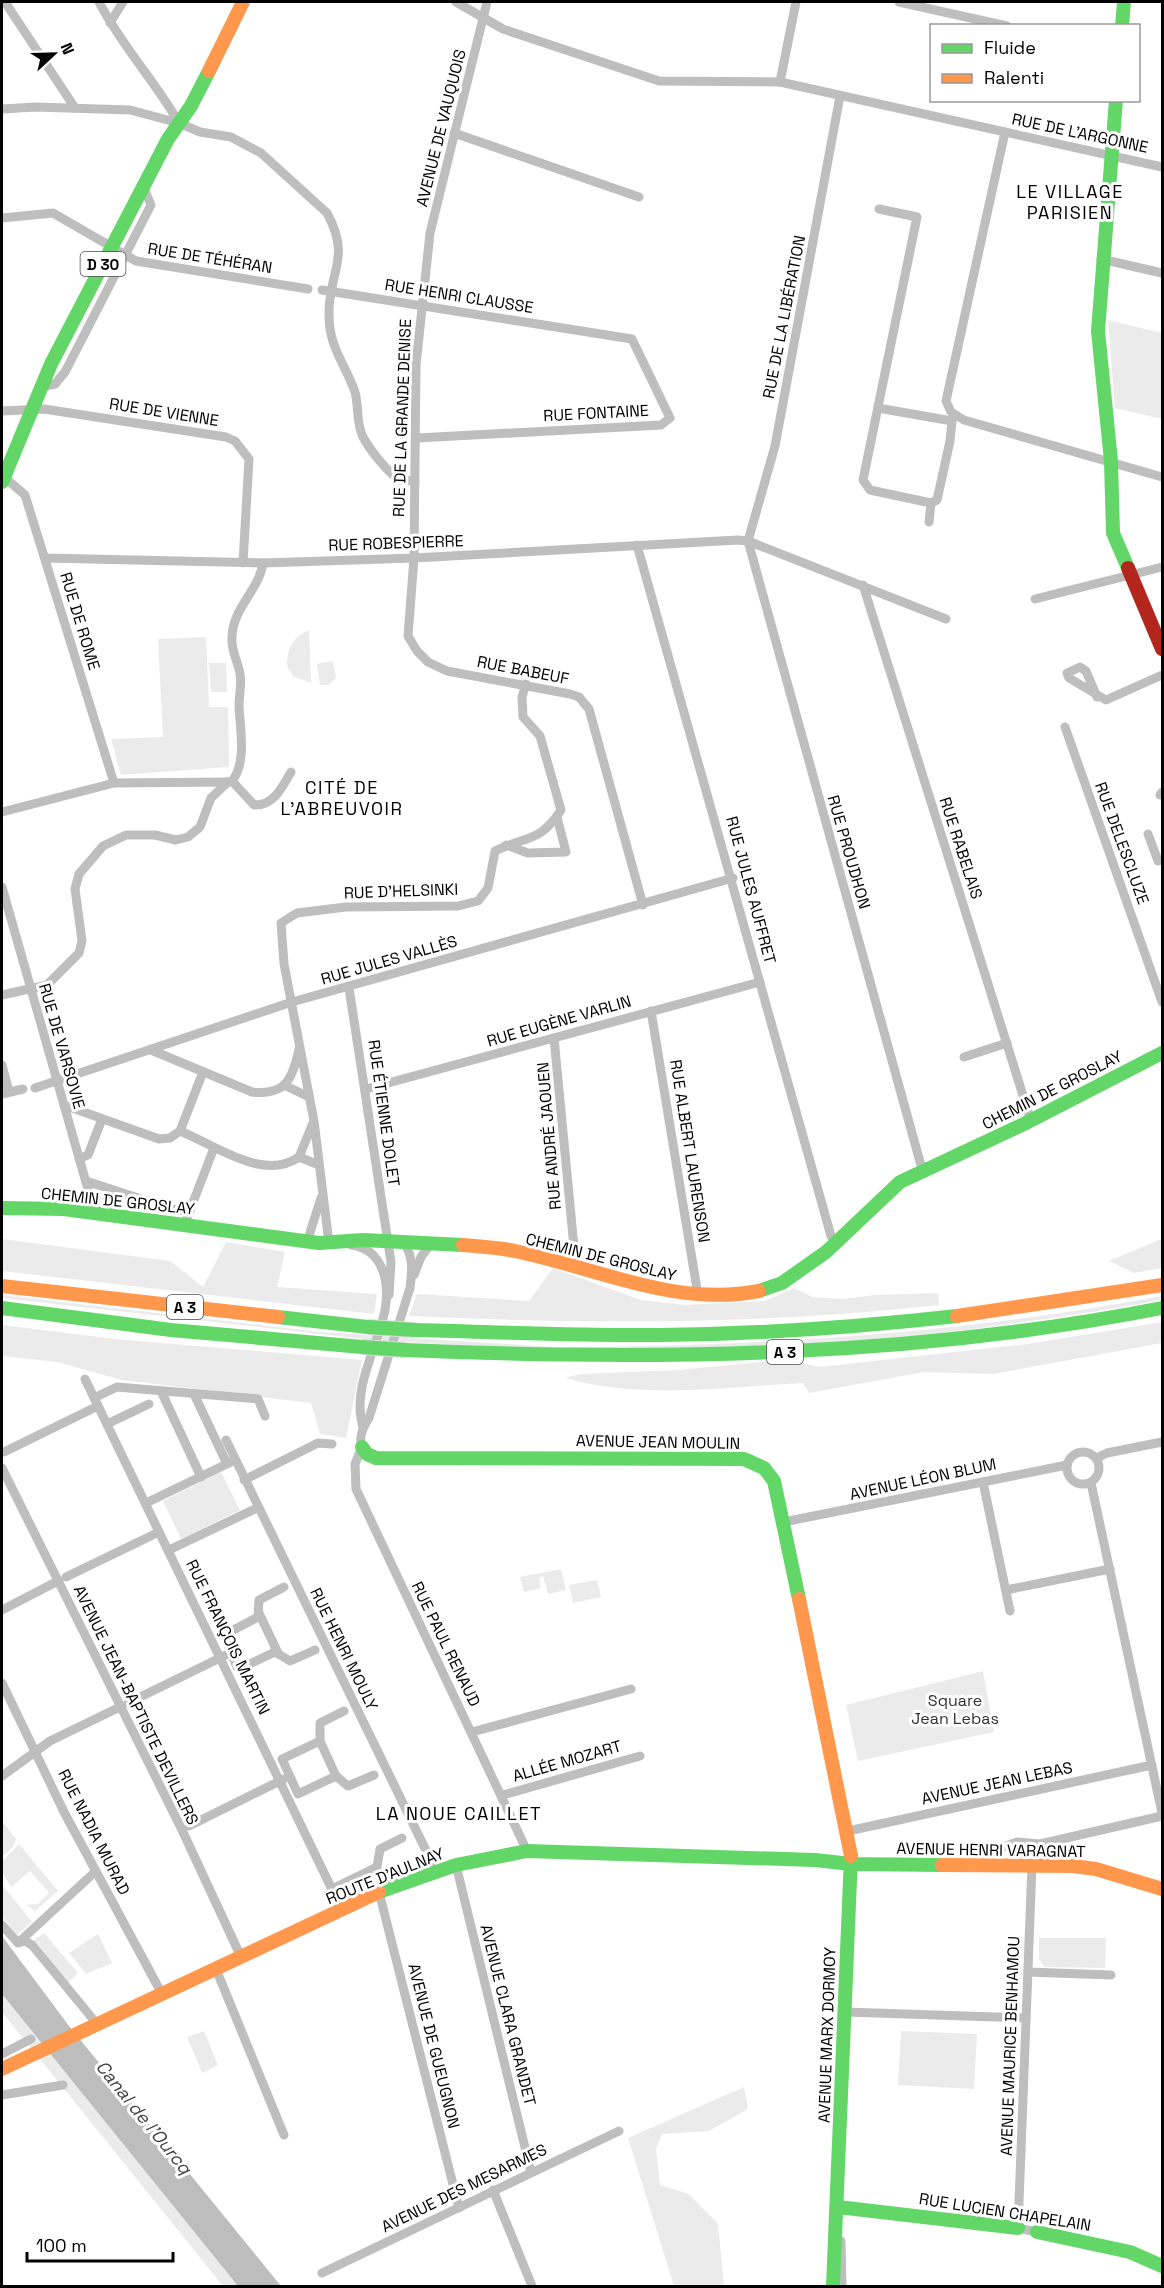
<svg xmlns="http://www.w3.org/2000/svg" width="1164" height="2288" viewBox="0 0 1164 2288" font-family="'Space Grotesk',sans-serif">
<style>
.green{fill:#ebebeb}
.water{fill:#bdbdbd}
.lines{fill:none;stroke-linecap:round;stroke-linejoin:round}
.street{stroke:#bebebe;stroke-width:9}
.fast{stroke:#63d668;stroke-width:14}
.slow{stroke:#ff974d;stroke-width:14}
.jam{stroke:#b3261e;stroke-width:14}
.fast-bridge-casing{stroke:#dbdbdb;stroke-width:16;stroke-linecap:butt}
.fast-bridge{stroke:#63d668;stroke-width:14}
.labels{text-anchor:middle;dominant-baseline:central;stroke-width:6;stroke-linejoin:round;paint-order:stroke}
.shield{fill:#fff;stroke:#4c4c4c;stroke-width:1.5}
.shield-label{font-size:15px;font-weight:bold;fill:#000}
.street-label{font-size:16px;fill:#000;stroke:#fff}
.park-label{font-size:16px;fill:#313131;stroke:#fff}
.neighbourhood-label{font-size:18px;letter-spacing:1.5px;fill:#000;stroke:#fff}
.water-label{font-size:18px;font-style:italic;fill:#424242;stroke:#fff}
</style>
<rect width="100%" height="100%" fill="#fff"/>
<g class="green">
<polygon points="1108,320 1162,333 1162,419 1115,408"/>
<path d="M 309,630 L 311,683 L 293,676 L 287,666 C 287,648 292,638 309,630 Z"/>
<polygon points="206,637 209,707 228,707 229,767 121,775 111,739 163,737 158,639"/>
<polygon points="333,661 336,678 328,685 320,685 317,664"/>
<polygon points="209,663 226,663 227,692 211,692"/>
<polygon points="2,1239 170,1261 203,1287 226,1242 285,1252 277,1287 377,1294 374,1314 2,1271"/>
<polygon points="1159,1240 1162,1240 1162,1268 1134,1273 1109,1261"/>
<path d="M 553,1268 L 641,1300 L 685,1305 L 765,1301 L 794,1288 L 812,1297 L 842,1299 L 875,1295 L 938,1293 L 939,1305 C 762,1325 586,1324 409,1316 L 417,1294 L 529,1301 Z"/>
<polygon points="2,1295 320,1332 553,1347 553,1350 381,1341 2,1298"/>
<path d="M 1162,1296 L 1162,1300 C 1013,1327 862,1345 710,1349 C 663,1350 616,1350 569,1350 L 569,1347 C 768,1346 966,1333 1162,1296 Z"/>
<path d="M 1162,1322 L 1162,1343 L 993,1374 L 924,1372 L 809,1393 L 803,1383 C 724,1387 642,1400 565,1378 L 580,1374 L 679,1370 L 781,1360 L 820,1367 L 1028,1344 Z"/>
<polygon points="2,1325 115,1339 362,1360 346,1438 320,1434 311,1403 122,1380 57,1362 2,1356"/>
<polygon points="221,1472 240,1510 181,1539 163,1501"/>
<polygon points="561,1569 566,1590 548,1594 543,1576 539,1578 541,1588 524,1592 520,1577"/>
<polygon points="597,1580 601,1597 573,1603 569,1585"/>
<polygon points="983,1671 994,1732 858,1761 846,1705"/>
<polygon points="3,1822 16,1839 13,1847 2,1857"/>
<polygon points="19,1844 58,1891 35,1911 27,1905 38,1904 49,1893 30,1871 11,1887 2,1872 2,1861"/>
<polygon points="2,1884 32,1922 17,1935 2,1916"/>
<polygon points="44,1933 78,1973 68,1983 34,1940"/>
<polygon points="98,1934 112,1963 86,1974 69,1953"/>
<polygon points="1039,1938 1106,1938 1105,1968 1045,1967 1039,1959"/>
<polygon points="2,1994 238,2286 223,2286 2,2012"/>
<polygon points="204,2031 218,2065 202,2073 187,2037"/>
<polygon points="901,2031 977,2034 974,2089 898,2085"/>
<polygon points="744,2087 748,2109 709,2131 662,2134 656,2149 660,2185 689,2194 718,2224 724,2286 674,2286 628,2138"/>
</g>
<polygon class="water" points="2,1936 69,2026 281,2286 238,2286 2,1994"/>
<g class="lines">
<g class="street">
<polyline points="5,2 75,108"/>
<path d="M 99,2 C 121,45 155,81 179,123"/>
<polyline points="456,2 503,29 659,81 780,82 1162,167"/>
<polyline points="487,2 430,233 416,365 414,558 408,636 417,651 428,662 447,671 570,694 579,697 589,709 643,905"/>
<polyline points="899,2 1007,26"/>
<polyline points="110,23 123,2"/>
<polyline points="780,82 796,2"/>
<polyline points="840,96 775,446 748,541 922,1169"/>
<path d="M 2,109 L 36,107 L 130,110 L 179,123 L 200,132 L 231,137 L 261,153 L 327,213 C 352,259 328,272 329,315 C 329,348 345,363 355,392 C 359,406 356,424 363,437 C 370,450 383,466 394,476 L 401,480 L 415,481"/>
<polyline points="1005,132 946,401 951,412 964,420 1162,477"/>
<polyline points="454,133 639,197"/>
<polyline points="879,209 917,217 863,480 870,490 931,503"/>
<polyline points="2,218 53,213 136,261 308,289"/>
<polyline points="1101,259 1162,273"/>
<polyline points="322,290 632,339 670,418 661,425 417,438"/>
<polyline points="41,387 55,384 65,372 151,205 143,186"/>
<polyline points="878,408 952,421"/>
<polyline points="2,411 44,409 226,437 235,441 249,459 243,563"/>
<polyline points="4,477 25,495 114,783"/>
<polyline points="929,522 931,503 937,500 950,441 952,421"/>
<polyline points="637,545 831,1236 835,1242"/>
<polyline points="45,558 263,563 414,558 738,540 748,541 946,619"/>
<polyline points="863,585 1031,1121"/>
<polyline points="1035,599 1162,567"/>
<polyline points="1097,697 1086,671 1080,667 1067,673 1069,678 1106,700 1162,675"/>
<polyline points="1065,727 1162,1002"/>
<path d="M 232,781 C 247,763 240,728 239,706 C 239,695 242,684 240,674 C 238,661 231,651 232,638 C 232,608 259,591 263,563"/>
<path d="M 232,781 L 254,805 C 274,806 282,787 291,772"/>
<polyline points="1160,795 1162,792"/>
<polyline points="2,812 114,783 229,782"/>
<polyline points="1148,834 1158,861 1162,860"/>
<polyline points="506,845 528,853 566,852 557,817"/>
<polyline points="2,887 95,1214"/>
<polyline points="349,988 391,1262 389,1295"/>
<polyline points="2,995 47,985 79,953 82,941 75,889 79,874 103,846 126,835 155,835 176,840 188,837 200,827 211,798 228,782"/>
<polyline points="651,1011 698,1295"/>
<polyline points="554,1038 576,1268"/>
<path d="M 151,1050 L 252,1092 C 286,1096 293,1078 299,1049"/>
<polyline points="964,1057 1007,1043"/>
<polyline points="2,1065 9,1092"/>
<polyline points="284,1085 309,1097"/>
<polyline points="35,1088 292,1002 733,878"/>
<polyline points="366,1089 760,982"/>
<polyline points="2,1094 23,1089"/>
<path d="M 64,1105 L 159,1139 L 170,1138 L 180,1131 C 215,1145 263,1182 299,1157 L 319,1165"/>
<polyline points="180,1131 203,1072"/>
<polyline points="299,1157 313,1123"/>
<polyline points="79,1159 88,1155 102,1119"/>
<polyline points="86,1181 172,1209 188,1211"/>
<polyline points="185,1223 214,1148"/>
<polyline points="307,1242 321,1198"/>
<path d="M 332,1243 L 329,1243 L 314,1121 L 284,964 L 281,923 L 297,913 L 346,907 L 458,906 L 478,901 L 488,888 L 495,851 C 526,836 541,842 561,810 L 540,736 L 523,717 L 522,697 L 526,684"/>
<path d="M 404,1243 C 414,1258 412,1271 410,1288 L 369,1418 C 363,1427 358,1437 362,1447 L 355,1464 L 356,1489 L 527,1851"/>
<path d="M 351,1245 C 383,1249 390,1282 385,1310 C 378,1347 351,1389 363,1427"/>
<polyline points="414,1275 421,1257 432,1242"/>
<polyline points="85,1379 342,1910"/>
<polyline points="161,1391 201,1477"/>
<polyline points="194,1394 227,1464"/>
<polyline points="94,1398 117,1387 258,1399 265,1416"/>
<polyline points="107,1424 149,1404"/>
<polyline points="226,1440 436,1871"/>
<circle cx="1083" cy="1468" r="16"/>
<polyline points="4,1452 98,1406"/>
<polyline points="1097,1458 1107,1453 1162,1442"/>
<polyline points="2,1468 182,1830 241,1957"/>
<polyline points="244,1480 318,1443 332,1444"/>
<polyline points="983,1482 1010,1611"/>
<polyline points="1091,1483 1162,1813"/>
<polyline points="146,1503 235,1460"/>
<polyline points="784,1522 1067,1465"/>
<polyline points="169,1550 257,1508"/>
<polyline points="66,1577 159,1532"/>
<polyline points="284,1587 259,1600 258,1617 224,1635 237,1667 241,1668 275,1652 290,1661 315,1650"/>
<polyline points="1006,1590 1110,1569"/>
<polyline points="2,1610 58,1581"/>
<polyline points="259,1613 278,1653"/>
<polyline points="2,1683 64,1812 162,1994"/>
<polyline points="128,1703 226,1655"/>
<polyline points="344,1711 320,1723 320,1741 282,1759 298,1794 336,1776 348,1786 374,1775"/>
<polyline points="472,1732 631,1689"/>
<polyline points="320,1741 336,1776"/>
<polyline points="2,1776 50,1741 120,1707"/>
<polyline points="503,1795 640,1756"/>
<polyline points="189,1826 284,1779"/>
<polyline points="848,1831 1152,1765"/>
<polyline points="985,1864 989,1852 1017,1842 1040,1844 1162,1816"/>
<polyline points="456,1865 531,2172"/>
<polyline points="1032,1865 1018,2228 1037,2232"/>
<polyline points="332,1889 377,1867 380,1849 402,1838"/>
<polyline points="379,1892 459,2208"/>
<polyline points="2,1925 18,1943 25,1941 32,1945 97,2024"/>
<polyline points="19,1942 96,1871"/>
<polyline points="216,1969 284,2135"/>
<polyline points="1028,1972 1111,1975"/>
<polyline points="845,2012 1026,2018"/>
<polyline points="2,2054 31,2039"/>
<polyline points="2,2095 63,2085"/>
<polyline points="493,2190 532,2286"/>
<polyline points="841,2241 842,2286"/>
<polyline points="322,2273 619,2131"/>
</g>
<g class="fast">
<polyline points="1122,26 1124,2"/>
<polyline points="1116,100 1098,331 1111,461 1113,533 1128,568"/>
<polyline points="2,482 51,364 168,139 191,106 209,71"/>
<polyline points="2,1208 64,1209 319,1243 363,1240 463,1245"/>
<polyline points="759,1291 782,1283 826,1252 900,1182 1024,1124 1162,1053"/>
<polyline points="2,1308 171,1330 362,1347"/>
<polyline points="278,1317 368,1327"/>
<path d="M 415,1330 C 497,1332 579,1336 661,1335 C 760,1334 859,1327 957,1316"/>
<path d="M 405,1350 C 659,1361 911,1357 1162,1308"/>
<polyline points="362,1447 367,1454 376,1458 744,1459 764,1468 774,1481 799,1599"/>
<polyline points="379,1892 456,1865 527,1851 815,1860 851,1864 942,1865"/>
<polyline points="838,2207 1018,2228"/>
<polyline points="1037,2232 1130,2252 1162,2266"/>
<polyline points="833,2286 851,1856"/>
</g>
<g class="slow">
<polyline points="209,71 243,2"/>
<path d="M 463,1245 C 476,1246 490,1247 504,1249 C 590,1264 670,1308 759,1291"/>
<polyline points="2,1286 278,1317"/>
<polyline points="957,1316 1162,1285"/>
<polyline points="799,1599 851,1856"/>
<polyline points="942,1865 1073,1866 1096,1869 1162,1889"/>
<polyline points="2,2069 379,1892"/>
</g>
<polyline class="jam" points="1128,568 1162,649"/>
<g class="fast-bridge-casing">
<g id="fast-bridge">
<polyline points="368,1327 415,1330"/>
<polyline points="362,1347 405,1350"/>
</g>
</g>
<use href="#fast-bridge" class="fast-bridge"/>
</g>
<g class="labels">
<g class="shield">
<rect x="80.5" y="252" width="45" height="24" rx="4.5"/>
<rect x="167" y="1295" width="36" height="24" rx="4.5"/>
<rect x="767" y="1340" width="36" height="24" rx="4.5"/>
</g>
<g class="shield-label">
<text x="103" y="264">D 30</text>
<text x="185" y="1307">A 3</text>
<text x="785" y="1352">A 3</text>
</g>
<g class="street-label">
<text transform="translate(441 128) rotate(-76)">AVENUE DE VAUQUOIS</text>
<text transform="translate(1080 133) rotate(12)">RUE DE L'ARGONNE</text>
<text transform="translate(210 258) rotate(9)">RUE DE TÉHÉRAN</text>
<text transform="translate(459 296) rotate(9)">RUE HENRI CLAUSSE</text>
<text transform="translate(784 317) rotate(-79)">RUE DE LA LIBÉRATION</text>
<text transform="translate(164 412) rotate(9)">RUE DE VIENNE</text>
<text transform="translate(596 413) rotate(-3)">RUE FONTAINE</text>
<text transform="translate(402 418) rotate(-88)">RUE DE LA GRANDE DENISE</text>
<text transform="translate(396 543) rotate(-2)">RUE ROBESPIERRE</text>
<text transform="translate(80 621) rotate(73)">RUE DE ROME</text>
<text transform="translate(523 670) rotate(11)">RUE BABEUF</text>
<text transform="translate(1122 843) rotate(70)">RUE DELESCLUZE</text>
<text transform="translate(961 848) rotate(72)">RUE RABELAIS</text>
<text transform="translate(849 852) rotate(74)">RUE PROUDHON</text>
<text transform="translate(751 890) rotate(75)">RUE JULES AUFFRET</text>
<text transform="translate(401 891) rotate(-2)">RUE D'HELSINKI</text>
<text transform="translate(389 960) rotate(-16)">RUE JULES VALLÈS</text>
<text transform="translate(559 1021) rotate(-16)">RUE EUGÈNE VARLIN</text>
<text transform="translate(62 1046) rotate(74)">RUE DE VARSOVIE</text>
<text transform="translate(1052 1090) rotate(-27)">CHEMIN DE GROSLAY</text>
<text transform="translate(384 1113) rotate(82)">RUE ÉTIENNE DOLET</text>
<text transform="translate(549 1136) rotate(-95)">RUE ANDRÉ JAOUEN</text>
<text transform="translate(690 1151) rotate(81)">RUE ALBERT LAURENSON</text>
<text transform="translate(118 1201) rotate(6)">CHEMIN DE GROSLAY</text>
<text transform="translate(601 1257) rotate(14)">CHEMIN DE GROSLAY</text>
<text transform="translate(658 1442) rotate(1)">AVENUE JEAN MOULIN</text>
<text transform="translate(923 1479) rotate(-12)">AVENUE LÉON BLUM</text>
<text transform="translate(228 1637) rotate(64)">RUE FRANÇOIS MARTIN</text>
<text transform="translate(446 1644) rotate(64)">RUE PAUL RENAUD</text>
<text transform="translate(344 1649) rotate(64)">RUE HENRI MOULY</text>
<text transform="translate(136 1705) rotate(64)">AVENUE JEAN-BAPTISTE DEVILLERS</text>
<text transform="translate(567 1761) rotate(-16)">ALLÉE MOZART</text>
<text transform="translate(997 1783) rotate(-12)">AVENUE JEAN LEBAS</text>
<text transform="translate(94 1832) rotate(63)">RUE NADIA MURAD</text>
<text transform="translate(991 1850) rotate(1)">AVENUE HENRI VARAGNAT</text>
<text transform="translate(385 1876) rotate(-22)">ROUTE D'AULNAY</text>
<text transform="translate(508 2015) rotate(76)">AVENUE CLARA GRANDET</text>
<text transform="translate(827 2035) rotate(-88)">AVENUE MARX DORMOY</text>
<text transform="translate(434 2046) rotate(76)">AVENUE DE GUEUGNON</text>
<text transform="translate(1010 2046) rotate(-88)">AVENUE MAURICE BENHAMOU</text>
<text transform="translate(464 2188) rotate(-26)">AVENUE DES MESARMES</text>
<text transform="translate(1005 2212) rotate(9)">RUE LUCIEN CHAPELAIN</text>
</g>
<g class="park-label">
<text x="955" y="1700">Square<tspan x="955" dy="18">Jean Lebas</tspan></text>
</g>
<g class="neighbourhood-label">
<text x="1070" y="191">LE VILLAGE<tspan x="1070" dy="21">PARISIEN</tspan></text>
<text x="342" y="787">CITÉ DE<tspan x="342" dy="21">L'ABREUVOIR</tspan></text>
<text x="459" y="1813">LA NOUE CAILLET</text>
</g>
<g class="water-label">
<text transform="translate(144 2117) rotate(51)">Canal de l'Ourcq</text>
</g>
</g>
<rect width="1164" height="2288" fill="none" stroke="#000000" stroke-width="6"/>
<rect x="930" y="24" width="210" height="78" fill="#ffffff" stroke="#999999" stroke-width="1.5"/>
<rect x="942" y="44" width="30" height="9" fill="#63d668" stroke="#999999" stroke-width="1.5"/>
<text x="984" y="54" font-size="18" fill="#000000">Fluide</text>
<rect x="942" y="74" width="30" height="9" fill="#ff974d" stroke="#999999" stroke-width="1.5"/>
<text x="984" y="84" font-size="18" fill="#000000">Ralenti</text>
<g transform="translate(54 54) rotate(68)" stroke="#ffffff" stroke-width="4.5" paint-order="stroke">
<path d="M0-4.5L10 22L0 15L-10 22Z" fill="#000000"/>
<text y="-9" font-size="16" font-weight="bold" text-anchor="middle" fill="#000000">N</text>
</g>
<path d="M27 2252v9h146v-9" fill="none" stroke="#000000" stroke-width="3"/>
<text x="36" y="2252" font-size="18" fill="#000000" stroke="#ffffff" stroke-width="4.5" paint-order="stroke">100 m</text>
</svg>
